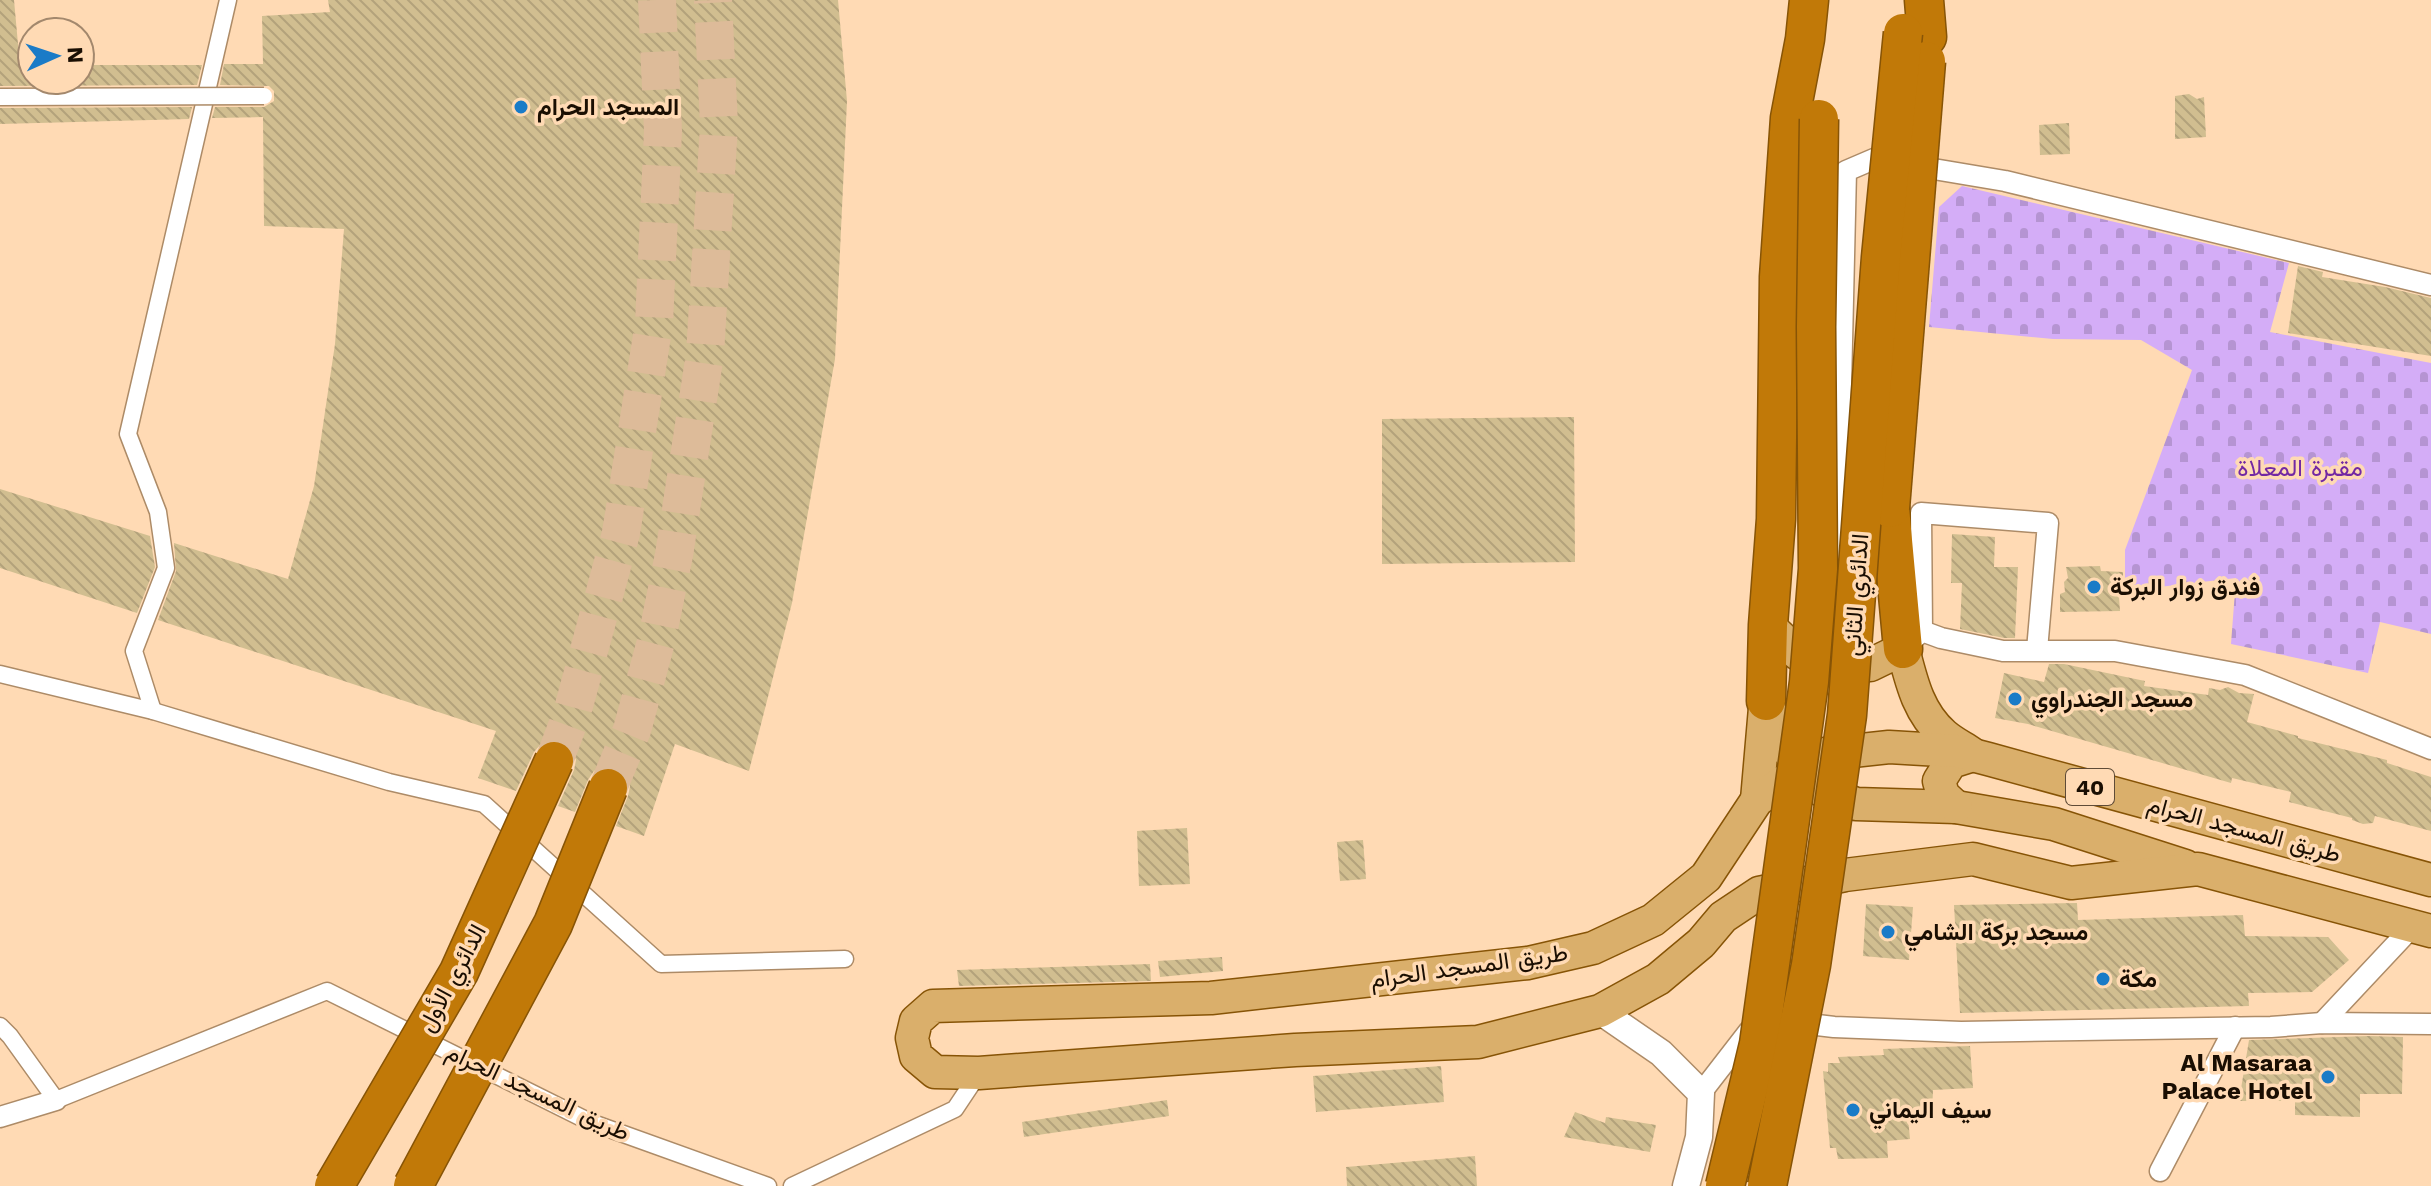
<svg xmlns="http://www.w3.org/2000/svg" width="2431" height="1186" viewBox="0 0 2431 1186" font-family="'Work Sans',Vazirmatn,sans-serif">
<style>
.cemetery{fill:url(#cemetery-stones)}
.building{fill:url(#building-back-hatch)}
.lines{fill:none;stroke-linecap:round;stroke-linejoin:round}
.motorway-tunnel{stroke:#db9;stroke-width:38;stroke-dasharray:38 19;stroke-linecap:butt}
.pedestrian-casing{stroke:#ad8b67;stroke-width:19}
.minor-casing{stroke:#ad8b67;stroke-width:23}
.tertiary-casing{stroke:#ad8b67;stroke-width:29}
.primary-casing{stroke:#875406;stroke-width:35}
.motorway-casing{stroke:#875406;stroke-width:41}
.pedestrian{stroke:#fff;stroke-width:16}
.minor{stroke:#fff;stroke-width:20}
.tertiary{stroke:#fff;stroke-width:26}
.primary{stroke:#daaf6b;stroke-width:32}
.motorway{stroke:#c17908;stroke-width:38}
.pedestrian-bridge-casing{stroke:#ad8b67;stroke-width:19;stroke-linecap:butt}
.motorway-bridge-casing{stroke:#875406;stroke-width:41;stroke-linecap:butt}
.pedestrian-bridge{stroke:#fff;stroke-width:16}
.motorway-bridge{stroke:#c17908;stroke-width:38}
.poi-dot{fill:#1a7bc7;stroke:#ffdab4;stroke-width:3}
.labels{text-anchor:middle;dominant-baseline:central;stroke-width:7;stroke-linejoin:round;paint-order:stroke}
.shield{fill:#ffdab4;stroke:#5f4b37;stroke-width:2}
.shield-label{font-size:22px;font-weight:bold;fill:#1a0e02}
.poi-label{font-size:24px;font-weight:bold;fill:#1a0e02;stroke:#ffdab4;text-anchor:start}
.park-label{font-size:24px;fill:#7328a3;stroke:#ffdab4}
.street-label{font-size:24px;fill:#1a0e02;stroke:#ffdab4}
</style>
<defs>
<pattern id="cemetery-stones" width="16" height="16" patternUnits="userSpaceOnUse" patternTransform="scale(2)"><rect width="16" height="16" fill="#d4adf7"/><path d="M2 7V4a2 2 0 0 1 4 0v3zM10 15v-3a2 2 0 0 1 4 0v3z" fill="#b594d2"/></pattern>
<pattern id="building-back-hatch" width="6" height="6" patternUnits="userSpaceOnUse" patternTransform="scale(2)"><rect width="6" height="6" fill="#d1be90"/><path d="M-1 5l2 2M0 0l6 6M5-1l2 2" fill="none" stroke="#b3a27b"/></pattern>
</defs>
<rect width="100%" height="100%" fill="#ffdab4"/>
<polygon class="cemetery" points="1962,186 2289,263 2270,332 2431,363 2431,634 2380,622 2368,673 2231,644 2236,578 2125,591 2125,550 2192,370 2141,340 2053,339 1929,327 1939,207"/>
<g class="building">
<polygon points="0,0 14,0 20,66 32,66 32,80 80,80 80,65 202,65 197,85 0,86"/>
<polygon points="328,0 838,0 847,101 835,359 792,603 749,771 675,744 644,836 616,826 628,796 630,786 626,775 615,767 604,766 594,771 588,780 575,812 558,806 574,770 576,760 571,748 562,741 551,739 541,744 534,752 516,791 478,778 496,731 158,620 176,571 174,543 288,579 314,486 335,344 344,229 264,226 263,117 212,118 215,107 264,107 274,101 274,91 269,86 220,85 224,64 263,64 262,16 330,12"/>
<polygon points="2189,94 2197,99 2204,97 2206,137 2175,139 2175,96"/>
<polygon points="192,107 189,119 0,124 0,108"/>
<polygon points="2069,123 2070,154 2040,155 2039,125"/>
<polygon points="2298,266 2323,272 2322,277 2385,287 2431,298 2431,356 2288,333"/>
<polygon points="1574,417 1575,562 1382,564 1382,419"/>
<polygon points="0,489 150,536 155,567 137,613 0,568"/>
<polygon points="1952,534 1995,537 1994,567 2018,567 2015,638 2004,638 1960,629 1962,583 1951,583"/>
<polygon points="2100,566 2101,571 2123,572 2123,595 2119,597 2120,611 2060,612 2060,594 2065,592 2064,582 2068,578 2066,567"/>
<polygon points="2049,664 2064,664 2145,681 2144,686 2208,695 2209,688 2220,690 2228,687 2239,693 2254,694 2247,722 2298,736 2298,738 2387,760 2387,763 2431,777 2431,831 2375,816 2373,823 2363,824 2352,820 2352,818 2289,802 2291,792 2232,778 2231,783 2028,724 1995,718 2004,673 2044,682"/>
<polygon points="1187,828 1190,884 1139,886 1137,831"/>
<polygon points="1363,840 1366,879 1340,881 1337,842"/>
<polygon points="2077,903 2078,920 2243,915 2245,936 2328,937 2349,960 2312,992 2248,993 2249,1006 1960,1013 1954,905"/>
<polygon points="1866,904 1913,907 1909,960 1863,956"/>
<polygon points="1222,957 1223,971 1160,977 1158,961"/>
<polygon points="1150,964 1151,981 959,986 957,970"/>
<polygon points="2369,1036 2403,1037 2402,1094 2360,1094 2360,1117 2295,1115 2295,1101 2239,1101 2249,1040"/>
<polygon points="1970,1046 1973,1088 1933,1090 1932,1115 1908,1118 1910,1139 1887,1141 1888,1158 1838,1159 1836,1148 1830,1148 1823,1071 1828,1072 1828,1063 1840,1063 1838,1057 1884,1055 1883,1049"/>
<polygon points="1441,1066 1444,1102 1316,1112 1313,1076"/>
<polygon points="1167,1100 1169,1116 1024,1137 1022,1122"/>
<polygon points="1575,1112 1605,1123 1606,1117 1656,1125 1650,1152 1564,1137"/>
<polygon points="1475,1156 1477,1186 1347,1186 1346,1167"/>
</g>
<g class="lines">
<g class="motorway-tunnel">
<polyline points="554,761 572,713 621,533 654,323 663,131 657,0"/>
<polyline points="608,788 632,730 657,638 674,555 705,354 719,125 713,0"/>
</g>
<g class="pedestrian-casing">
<g id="pedestrian">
<polyline points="0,674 153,711 389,782 484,804 661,964 845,959"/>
<polyline points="153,711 134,651 166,568 158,512 128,434 228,0"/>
<polyline points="0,1026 10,1036 56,1100 327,991 590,1122 768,1186"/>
<polyline points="792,1186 955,1109 979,1073"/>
</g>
</g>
<g class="minor-casing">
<g id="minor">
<polyline points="1922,631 1921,513 2048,523 2037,650"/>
<polyline points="1835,641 1846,171 1874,159 2005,181 2431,285"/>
<polyline points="1903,649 1922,631 1941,638 2003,651 2115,651 2245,675 2431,749"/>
<polyline points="1792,1022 1834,1027 1961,1032 2271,1027 2322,1023 2431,1024"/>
<polyline points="2322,1023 2413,926"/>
<polyline points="1701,1093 1749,1031 1757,1028"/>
<polyline points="0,1117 56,1100"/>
<polyline points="2160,1171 2235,1027"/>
</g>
</g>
<g class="tertiary-casing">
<polyline id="tertiary" points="1600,1011 1661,1053 1701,1093 1699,1137 1686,1186"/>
</g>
<g class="primary-casing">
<g id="primary">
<path d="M 1768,625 L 1798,654 L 1834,666 L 1870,665 L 1903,649 C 1911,680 1918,713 1944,735 C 1952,742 1962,747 1971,753"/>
<polyline points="1766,701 1781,742 1821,790 1856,804 1956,807 2054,824 2185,866"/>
<polyline points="1757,800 1765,708"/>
<polyline points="1956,807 1943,795 1939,781 1951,762 1973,755"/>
<polyline points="2431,880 1988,759 1957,751 1889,747 1825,754 1757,800 1706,877 1653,920 1593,948 1528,963 1211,998 933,1006 916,1021 912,1038 916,1056 935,1072 979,1073 1295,1050 1478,1042 1600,1011 1658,979 1701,943 1723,917 1759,893 1845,875 1973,859 2071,883 2198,869 2431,931"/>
</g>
</g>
<g class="motorway-casing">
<g id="motorway">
<polyline points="1924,0 1927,37"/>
<polyline points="1890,508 1903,649"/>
<polyline points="1766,701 1768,625 1776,519 1779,277 1790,118 1805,39 1809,0"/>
</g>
</g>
<use href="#pedestrian" class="pedestrian"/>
<use href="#minor" class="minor"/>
<use href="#tertiary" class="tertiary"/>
<use href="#primary" class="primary"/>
<use href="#motorway" class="motorway"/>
<g class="pedestrian-bridge-casing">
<polyline id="pedestrian-bridge" points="0,97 264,96"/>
</g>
<g class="motorway-bridge-casing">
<g id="motorway-bridge">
<polyline points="1890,508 1926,61"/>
<polyline points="334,1186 459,972 554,761"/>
<polyline points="413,1186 553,924 608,788"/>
<polyline points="1725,1186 1759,1044 1809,682 1818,569 1816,327 1819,119"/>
<polyline points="1767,1186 1811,965 1847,715 1881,257 1903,33"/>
</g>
</g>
<use href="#pedestrian-bridge" class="pedestrian-bridge"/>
<use href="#motorway-bridge" class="motorway-bridge"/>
</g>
<g class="poi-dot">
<circle cx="521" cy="107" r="8"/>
<circle cx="2094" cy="587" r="8"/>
<circle cx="2015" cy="699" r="8"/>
<circle cx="1888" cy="932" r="8"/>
<circle cx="2103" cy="979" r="8"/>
<circle cx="2328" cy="1077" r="8"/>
<circle cx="1853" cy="1110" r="8"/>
</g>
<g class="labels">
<rect class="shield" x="2066" y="769" width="48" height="36" rx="6"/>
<g class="shield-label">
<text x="2090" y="787">40</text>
</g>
<g class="poi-label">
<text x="537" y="107">المسجد الحرام</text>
<text x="2110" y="587">فندق زوار البركة</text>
<text x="2031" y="699">مسجد الجندراوي</text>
<text x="1904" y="932">مسجد بركة الشامي</text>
<text x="2119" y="979">مكة</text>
<text x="2312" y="1063" text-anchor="end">Al Masaraa<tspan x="2312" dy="28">Palace Hotel</tspan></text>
<text x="1869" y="1110">سيف اليماني</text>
</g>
<g class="park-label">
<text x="2300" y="468">مقبرة المعلاة</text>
</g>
<g class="street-label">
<text transform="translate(1856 595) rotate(-86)">الدائري الثاني</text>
<text transform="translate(2244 829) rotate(15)">طريق المسجد الحرام</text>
<text transform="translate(1469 966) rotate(-8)">طريق المسجد الحرام</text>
<text transform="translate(452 978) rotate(-62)">الدائري الأول</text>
<text transform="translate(538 1092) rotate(25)">طريق المسجد الحرام</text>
</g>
</g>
<g transform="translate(56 56) rotate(87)"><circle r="38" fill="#ffdab4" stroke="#a3886d" stroke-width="2"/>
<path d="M0-6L14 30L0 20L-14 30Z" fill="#1a7bc7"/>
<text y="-12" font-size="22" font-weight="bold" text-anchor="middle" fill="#1a0e02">N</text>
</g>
</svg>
